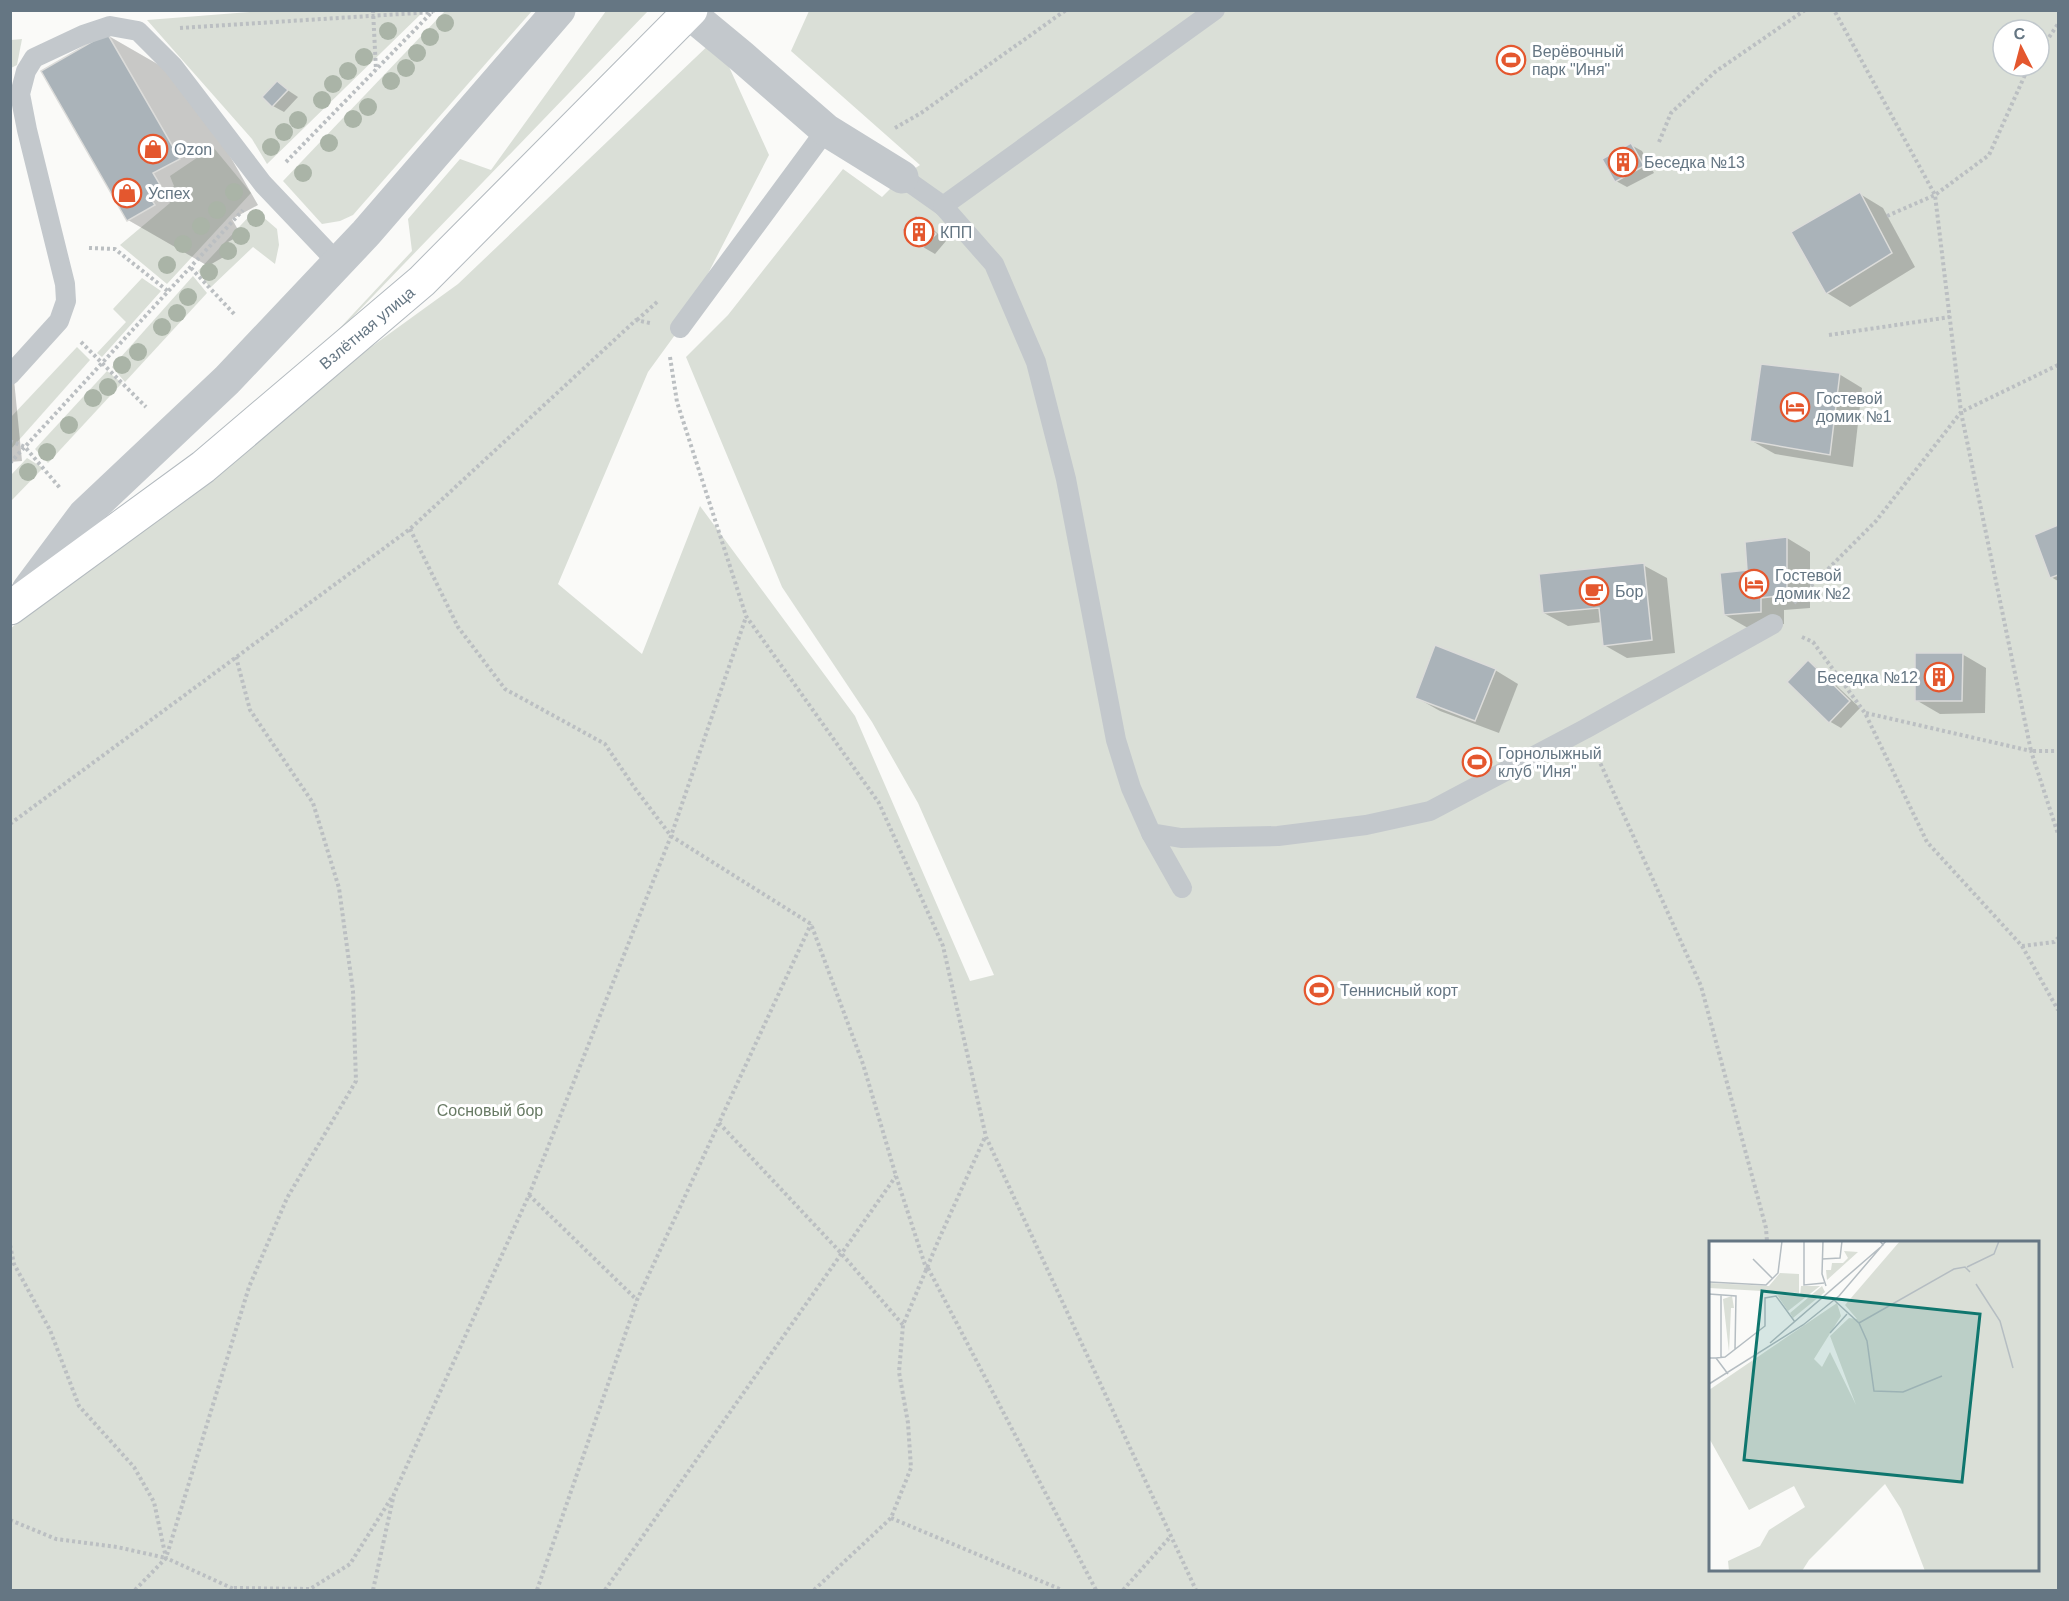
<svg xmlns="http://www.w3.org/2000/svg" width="2069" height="1601" viewBox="0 0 2069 1601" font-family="Arial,sans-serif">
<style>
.green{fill:#dadfd7;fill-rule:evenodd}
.shadow{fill:#0003}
.building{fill:#aab3b9;stroke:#dcdcda;stroke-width:1.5}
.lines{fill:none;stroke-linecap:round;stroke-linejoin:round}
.secondary-casing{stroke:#b3babf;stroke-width:35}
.path{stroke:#bbbfc2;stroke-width:4;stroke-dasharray:3 3;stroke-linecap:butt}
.lane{stroke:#c3c8cc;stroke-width:20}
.street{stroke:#c3c8cc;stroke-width:33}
.secondary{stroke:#fff;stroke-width:33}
.tree{fill:#aab4a7}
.labels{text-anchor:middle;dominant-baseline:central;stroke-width:6;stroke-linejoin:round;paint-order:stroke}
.poi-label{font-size:16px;fill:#657683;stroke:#fff;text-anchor:start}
.street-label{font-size:16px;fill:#657683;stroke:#fff}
.park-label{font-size:16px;fill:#687a64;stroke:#fff}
.inset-road{fill:none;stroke:#b5bdc2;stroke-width:1.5}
.view{fill:#0f766e;fill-opacity:0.15;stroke:#0f766e;stroke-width:3}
.inset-edge{fill:none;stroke:#657683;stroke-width:3}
</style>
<rect width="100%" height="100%" fill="#fafaf8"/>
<g class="green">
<polygon points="274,10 424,11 267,164 252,139 147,20"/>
<polygon points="445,11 532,11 353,215 340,221 322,224 283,181"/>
<polygon points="606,11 648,11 266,407 412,251 408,219 460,159 491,170"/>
<path d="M 809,11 L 2058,11 L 2058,1590 L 11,1590 L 10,629 L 172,491 L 458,284 L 716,38 L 769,155 L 680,328 L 648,372 L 558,584 L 642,654 L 700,506 L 855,716 L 970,981 L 994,975 L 918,803 L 872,722 L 782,587 L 686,357 L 728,315 L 843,169 L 882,197 L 902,177 L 920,165 L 791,51 ZM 2003,30 L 2039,30 L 2039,66 L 2003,66 ZM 1710,1242 L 2038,1242 L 2038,1570 L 1710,1570 Z"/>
<polygon points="22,39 17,65 11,68 11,40"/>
<polygon points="213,147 251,193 167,284 120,245 170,203 165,194 174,186 170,176"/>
<polygon points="255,210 277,229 279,245 275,264 253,247 210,288 198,271"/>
<polygon points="193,276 207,293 125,382 112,367"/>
<polygon points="142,278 161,291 102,357 97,353 126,322 113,309"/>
<polygon points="77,347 90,360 11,449 11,417"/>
<polygon points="107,371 122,383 48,463 35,449"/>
<polygon points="27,458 43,468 11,501 11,475"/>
</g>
<g class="shadow">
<polygon points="107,35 187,81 258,205 232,219 241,235 228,242 234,251 208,266 128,220 43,72"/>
<polygon points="277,83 298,97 284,112 273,106"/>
<polygon points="1631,145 1642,151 1654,173 1627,187 1616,181"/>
<polygon points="1860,194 1883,208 1915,267 1850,307 1827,293"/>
<polygon points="916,217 927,224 946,241 935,254 923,247 904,230"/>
<polygon points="10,339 22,461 10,462"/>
<polygon points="1839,374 1862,388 1853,467 1775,454 1752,441"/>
<polygon points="2058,527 2058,581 2051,577 2036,536"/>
<polygon points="1787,538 1810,552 1810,608 1784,610 1784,624 1748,628 1725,615"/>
<polygon points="1643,565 1667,578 1675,653 1627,658 1604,645 1602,622 1568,626 1544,613"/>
<polygon points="1962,654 1986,668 1985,713 1940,714 1916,700"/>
<polygon points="1808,662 1819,669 1860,708 1841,728 1829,721"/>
<polygon points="1495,670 1518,684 1499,733 1440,711 1417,698"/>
</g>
<g class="building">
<polygon points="107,33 180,159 153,173 162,188 149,196 155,205 127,221 41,71"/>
<polygon points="277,81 288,90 272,107 262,97"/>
<polygon points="1631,143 1644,166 1615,182 1602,159"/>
<polygon points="1860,192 1892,253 1826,294 1791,232"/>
<polygon points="916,215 936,234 922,248 902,230"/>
<polygon points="1761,364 1840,373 1830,455 1750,441"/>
<polygon points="2058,525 2058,575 2050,578 2034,535"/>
<polygon points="1787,537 1787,595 1761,598 1761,612 1724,615 1720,573 1747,570 1745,542"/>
<polygon points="1644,563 1652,640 1603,646 1599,608 1543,613 1539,574"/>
<polygon points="1435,645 1496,669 1475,721 1415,698"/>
<polygon points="1915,653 1963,653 1962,701 1915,701"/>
<polygon points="1808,660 1850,701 1829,723 1787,682"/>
</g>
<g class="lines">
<g class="secondary-casing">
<polyline id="secondary" points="10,608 203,467 422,281 691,10"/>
</g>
<g class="path">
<polyline points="373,10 376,70"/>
<polyline points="180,28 433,12"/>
<polyline points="2039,52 2058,24"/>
<polyline points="895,128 921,113 1066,10"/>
<polyline points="1659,142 1671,113 1715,72 1805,10"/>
<polyline points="286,162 434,10"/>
<polyline points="1887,216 1935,195 1989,155 2029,66"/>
<polyline points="89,248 115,249 169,292"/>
<polyline points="191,268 236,316"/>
<polyline points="637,320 658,301"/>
<polyline points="1829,335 1950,317"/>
<polyline points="81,342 146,407"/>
<polyline points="670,357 677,402 746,616 879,803 943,946 986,1137 1196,1590"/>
<polyline points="2058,365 1961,412 2031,751 2058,751"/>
<polyline points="10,441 25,447 60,488"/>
<polyline points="10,463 243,210"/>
<polyline points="410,529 458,627 505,689 605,744 634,787 671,836 811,924 863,1064 896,1176 927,1271"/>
<polyline points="1794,603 1876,521 1961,412 1935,195 1834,10"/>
<polyline points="1802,637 1813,642 1865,713 1927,842 2022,946 2054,942 2058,938"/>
<polyline points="1866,713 2031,751 2058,834"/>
<polyline points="1598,758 1701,986 1766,1228 1767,1242"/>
<polyline points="10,824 410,529 636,320 650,323"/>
<polyline points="2022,946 2058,1010"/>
<polyline points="719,1123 841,1253 903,1325"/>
<polyline points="529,1195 637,1300"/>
<polyline points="10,1245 14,1264 50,1330 79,1406 134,1467 154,1502 166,1558 236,1590"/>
<polyline points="928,1268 1096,1590"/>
<polyline points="891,1518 1062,1590"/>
<polyline points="10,1520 56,1539 117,1547 166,1558"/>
<polyline points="234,1588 310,1589 350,1564 392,1497"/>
<polyline points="135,1590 166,1558 249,1287 287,1198 356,1081 353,991 339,888 313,803 250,710 236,657"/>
<polyline points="373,1590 394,1494 529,1195 671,836 746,617"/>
<polyline points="537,1590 637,1300 811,924"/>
<polyline points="605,1590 896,1176"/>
<polyline points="814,1590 891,1518 911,1468 908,1423 899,1372 903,1325 939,1239 985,1137"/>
<polyline points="1123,1590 1171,1536"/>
</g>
<g class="lane">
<polyline points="902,177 943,206 1215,10"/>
<polyline points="943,206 994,264 1036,362 1066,479 1116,740 1131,788 1151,833 1181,838 1278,836 1366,825 1430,811 1585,729 1773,624"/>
<polyline points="680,328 826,130"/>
<polyline points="10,375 59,321 66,301 65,284 27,130 20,94 26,71 34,58 83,35 110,26 138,31 173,66 263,184 337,262"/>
<polyline points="1151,833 1182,888"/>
</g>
<g class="street">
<polyline points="689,13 741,56 826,130 902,177"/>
<polyline points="28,590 84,515 227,380 366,233 559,10"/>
</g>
<use href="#secondary" class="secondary"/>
</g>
<g class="tree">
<circle cx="445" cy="23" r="9"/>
<circle cx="388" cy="31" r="9"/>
<circle cx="430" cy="37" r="9"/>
<circle cx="417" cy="53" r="9"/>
<circle cx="364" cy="57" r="9"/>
<circle cx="406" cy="68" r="9"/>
<circle cx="348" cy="71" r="9"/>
<circle cx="391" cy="81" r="9"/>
<circle cx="333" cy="84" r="9"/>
<circle cx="322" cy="100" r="9"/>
<circle cx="368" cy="107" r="9"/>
<circle cx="353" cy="119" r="9"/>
<circle cx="298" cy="120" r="9"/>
<circle cx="284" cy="132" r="9"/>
<circle cx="329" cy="143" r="9"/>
<circle cx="271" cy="147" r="9"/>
<circle cx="303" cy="173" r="9"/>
<circle cx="234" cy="192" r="9"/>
<circle cx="217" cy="210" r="9"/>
<circle cx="256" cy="218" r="9"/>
<circle cx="201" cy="226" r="9"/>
<circle cx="241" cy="236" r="9"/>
<circle cx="183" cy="244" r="9"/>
<circle cx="228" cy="251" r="9"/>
<circle cx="167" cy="265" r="9"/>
<circle cx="209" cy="272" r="9"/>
<circle cx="188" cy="297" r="9"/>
<circle cx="177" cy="313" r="9"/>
<circle cx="162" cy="327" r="9"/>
<circle cx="138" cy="352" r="9"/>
<circle cx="122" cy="365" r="9"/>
<circle cx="108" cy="387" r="9"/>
<circle cx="93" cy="398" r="9"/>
<circle cx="69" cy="425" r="9"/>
<circle cx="47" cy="452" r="9"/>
<circle cx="28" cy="472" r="9"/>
</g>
<defs>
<g id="stadium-ring" transform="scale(1.5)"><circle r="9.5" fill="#fff" stroke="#e4572e" stroke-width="1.5"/><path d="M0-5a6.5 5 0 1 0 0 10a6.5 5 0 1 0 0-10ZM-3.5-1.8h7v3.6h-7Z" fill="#e4572e"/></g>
<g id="shop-ring" transform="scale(1.5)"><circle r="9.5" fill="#fff" stroke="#e4572e" stroke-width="1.5"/><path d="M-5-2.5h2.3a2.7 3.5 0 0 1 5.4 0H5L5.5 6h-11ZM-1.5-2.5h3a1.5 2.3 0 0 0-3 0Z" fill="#e4572e"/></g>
<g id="building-ring" transform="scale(1.5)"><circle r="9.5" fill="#fff" stroke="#e4572e" stroke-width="1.5"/><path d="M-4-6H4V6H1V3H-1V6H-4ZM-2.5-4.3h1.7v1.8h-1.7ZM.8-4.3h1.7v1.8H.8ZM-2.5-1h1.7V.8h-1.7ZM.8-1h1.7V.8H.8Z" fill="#e4572e"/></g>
<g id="hotel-ring" transform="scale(1.5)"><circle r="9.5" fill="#fff" stroke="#e4572e" stroke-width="1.5"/><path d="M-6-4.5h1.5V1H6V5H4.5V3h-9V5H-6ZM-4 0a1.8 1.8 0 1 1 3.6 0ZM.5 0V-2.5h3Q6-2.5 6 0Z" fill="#e4572e"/></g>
<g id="cafe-ring" transform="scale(1.5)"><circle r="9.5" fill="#fff" stroke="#e4572e" stroke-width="1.5"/><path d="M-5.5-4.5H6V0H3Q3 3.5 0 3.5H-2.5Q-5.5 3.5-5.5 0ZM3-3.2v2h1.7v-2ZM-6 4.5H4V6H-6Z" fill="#e4572e"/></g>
</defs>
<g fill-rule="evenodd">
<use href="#stadium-ring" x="1511" y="60"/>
<use href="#shop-ring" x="153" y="149"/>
<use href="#building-ring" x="1623" y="162"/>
<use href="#shop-ring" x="127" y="193"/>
<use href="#building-ring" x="919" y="232"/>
<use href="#hotel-ring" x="1795" y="407"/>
<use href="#hotel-ring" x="1754" y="584"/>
<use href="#cafe-ring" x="1594" y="591"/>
<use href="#building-ring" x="1939" y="677"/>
<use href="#stadium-ring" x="1477" y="762"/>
<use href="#stadium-ring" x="1319" y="990"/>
</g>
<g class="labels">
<g class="poi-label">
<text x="1532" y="51">Верёвочный<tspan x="1532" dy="18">парк "Иня"</tspan></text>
<text x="174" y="149">Ozon</text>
<text x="1644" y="162">Беседка №13</text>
<text x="148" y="193">Успех</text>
<text x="940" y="232">КПП</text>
<text x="1816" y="398">Гостевой<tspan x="1816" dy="18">домик №1</tspan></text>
<text x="1775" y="575">Гостевой<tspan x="1775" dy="18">домик №2</tspan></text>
<text x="1615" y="591">Бор</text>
<text x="1918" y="677" text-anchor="end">Беседка №12</text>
<text x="1498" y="753">Горнолыжный<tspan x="1498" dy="18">клуб "Иня"</tspan></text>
<text x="1340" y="990">Теннисный корт</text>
</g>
<g class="street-label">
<text transform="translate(367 328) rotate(-40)">Взлётная улица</text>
</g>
<g class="park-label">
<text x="490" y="1110">Сосновый бор</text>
</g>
</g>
<g transform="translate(1709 1241)">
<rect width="330" height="330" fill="#fafaf8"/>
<path d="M 191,0 L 330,0 L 330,330 L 216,330 L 192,268 L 176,243 L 100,319 L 93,330 L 20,330 L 19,320 L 51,305 L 60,289 L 96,266 L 85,245 L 40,269 L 0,197 L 0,149 L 128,62 L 132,75 L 105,118 L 113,126 L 121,111 L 147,164 L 121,95 L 140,77 L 148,78 L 136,64 ZM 135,10 L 149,11 L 118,39 L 117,29 L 122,29 L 123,22 L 134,22 L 139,17 ZM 71,32 L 90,33 L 90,52 L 0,47 L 0,42 L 60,45 ZM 92,45 L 111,45 L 79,70 L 68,54 L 91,55 ZM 113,45 L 116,51 L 84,77 L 81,72 ZM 23,55 L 25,67 L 22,67 L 20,111 L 14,58 Z" fill="#dadfd7"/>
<path class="inset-road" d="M 95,0 L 95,44 L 115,42M 114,0 L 113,33 L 117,45M 44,18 L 64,38M 113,18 L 131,17 L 133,0M 258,26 L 285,13 L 290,0M 0,41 L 57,44 L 69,32 L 73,0M 267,43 L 291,80 L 304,127M 0,53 L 27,55 L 26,108M 12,54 L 12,117M 125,59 L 150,82 L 245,28 L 256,26 L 261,31M 150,82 L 158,100 L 165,150 L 194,151 L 233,135M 121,92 L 138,73M 61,102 L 174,4 L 171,0M 0,117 L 7,117 L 19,133M 7,117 L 16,116 L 56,85 L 56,57 L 67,55 L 86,81M 0,143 L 94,84 L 130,55 L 177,0"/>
<path class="view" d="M 53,50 L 271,73 L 253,241 L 35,219 Z"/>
<rect width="330" height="330" class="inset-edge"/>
</g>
<rect width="2069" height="1601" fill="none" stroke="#657683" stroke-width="24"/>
<g transform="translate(2021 48) rotate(354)"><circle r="28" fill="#ffffff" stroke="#c1c8cd" stroke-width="1.5"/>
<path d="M0-4.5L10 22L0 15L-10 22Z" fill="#e4572e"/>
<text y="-9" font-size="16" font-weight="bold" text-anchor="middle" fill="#657683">С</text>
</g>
</svg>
